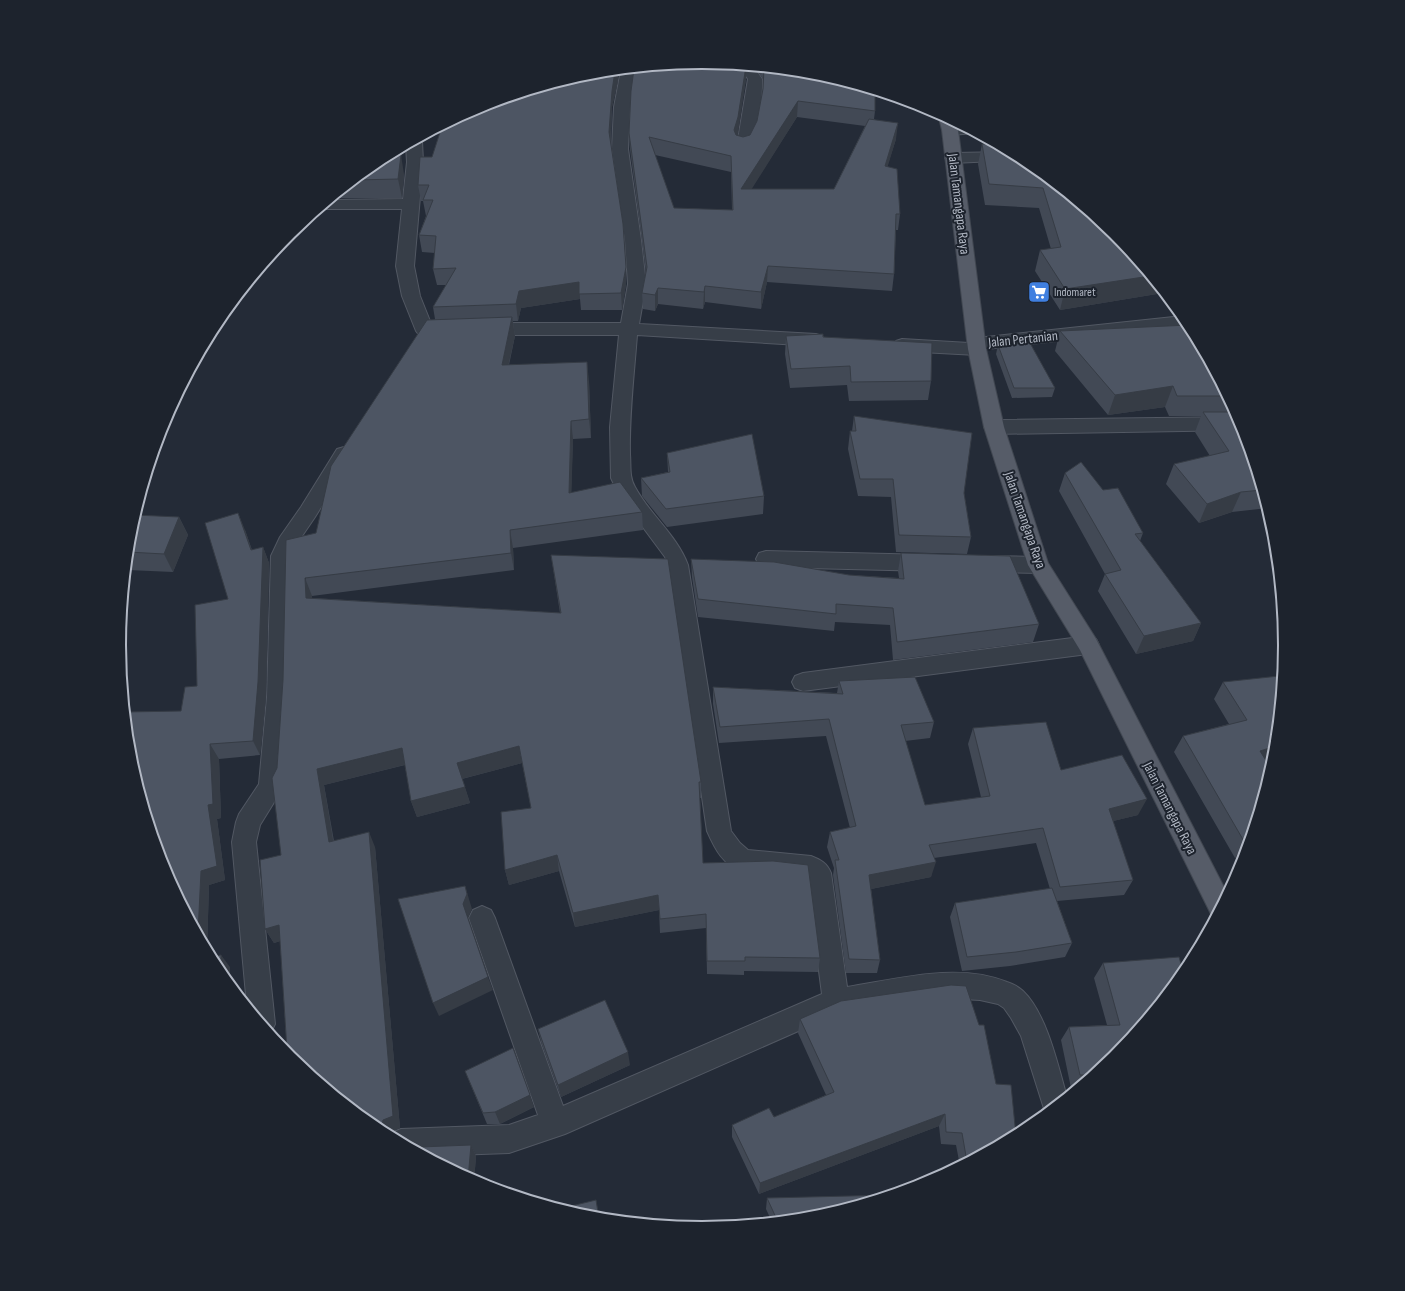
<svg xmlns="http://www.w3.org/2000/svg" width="1405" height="1291" viewBox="0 0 1405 1291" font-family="'Sofia Sans Condensed',sans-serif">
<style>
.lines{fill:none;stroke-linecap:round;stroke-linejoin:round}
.minor-casing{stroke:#525863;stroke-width:2}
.major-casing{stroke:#414751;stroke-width:2}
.minor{fill:#373e48;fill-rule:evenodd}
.major{fill:#565c68;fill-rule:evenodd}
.wall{fill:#424955;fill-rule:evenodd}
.shaded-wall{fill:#363c45}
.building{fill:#4d5563;stroke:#363c45;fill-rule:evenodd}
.labels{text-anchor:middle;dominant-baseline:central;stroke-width:4;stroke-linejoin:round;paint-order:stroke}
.far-poi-label{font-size:12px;fill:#b2b8c4;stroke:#1d232d;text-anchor:start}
.street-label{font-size:14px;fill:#b2b8c4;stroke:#1d232d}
.rim{fill:none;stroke:#b2b8c4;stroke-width:2}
</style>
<rect width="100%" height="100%" fill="#242b37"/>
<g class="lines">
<g class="minor-casing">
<g id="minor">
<path d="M 739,66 L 754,67 L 762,79 C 763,94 757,139 749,150 L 743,152 L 737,150 L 735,147 L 739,133 L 748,79 Z"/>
<path d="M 636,69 L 630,107 L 628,149 L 641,240 L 646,284 L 639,324 L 816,334 L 822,336 L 825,340 L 822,344 L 816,346 L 637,335 C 634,375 629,415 630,454 C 631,466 629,477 635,487 C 650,515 677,535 688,565 L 731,831 L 740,843 L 748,850 L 811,856 C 821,860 827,863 831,873 L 847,987 C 898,979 958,962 1007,982 C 1013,984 1019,987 1023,991 C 1047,1014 1058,1066 1067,1097 L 1046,1115 L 1021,1036 L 1011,1018 L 1004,1008 L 998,1004 L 980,1000 L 945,998 L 837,1014 L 565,1134 L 509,1153 L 426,1156 L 390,1137 L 391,1133 L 401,1129 L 509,1125 L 538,1115 L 469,918 L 473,910 L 482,906 L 491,910 L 495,918 L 563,1106 L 822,994 L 807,879 L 743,872 C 723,865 715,849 707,831 L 668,565 L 665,557 L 619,495 L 611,478 L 610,427 L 619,335 L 485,335 L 479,333 L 476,329 L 479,325 L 485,323 L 621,323 L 628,284 L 625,240 L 612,149 L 614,107 L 621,70 Z"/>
<polygon points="950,125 961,125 976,133 950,135 945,133 942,130 945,127"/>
<polygon points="420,138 422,141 423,162 414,266 420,296 434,331 431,335 425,337 419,335 416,331 402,296 396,266 402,209 319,209 330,200 403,199 407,162 406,145"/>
<polygon points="1010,152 1018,157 1016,160 953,163 947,161 945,158 947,155 953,153"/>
<polygon points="1183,316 1190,326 986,349 983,353 977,355 902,351 896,349 893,345 896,341 902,339 969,343 971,340 977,338"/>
<polygon points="1239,417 1244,430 994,434 987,432 984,427 987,422 994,420"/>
<polygon points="344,447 351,449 354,454 315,517 296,545 291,556 289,697 283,784 273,804 260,825 256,842 275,1024 270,1034 247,1006 232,842 236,822 239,814 259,784 267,697 271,556 280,537 301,507 337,449"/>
<polygon points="766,551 930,555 937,557 940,563 937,569 930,571 766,567 759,565 756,559 759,553"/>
<polygon points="985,556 1038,557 1045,559 1048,565 1045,571 1038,573 985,572 978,570 975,564 978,558"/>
<polygon points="1088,636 1096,639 1099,645 1096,651 1088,654 803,691 795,688 792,682 795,676 803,673"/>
</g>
</g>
<g class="major-casing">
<polygon id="major" points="942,115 956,122 958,130 986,349 1004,427 1048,563 1096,639 1228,895 1216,918 1212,916 1080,650 1028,565 984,427 968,349 942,130 939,118"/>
</g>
<use href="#minor" class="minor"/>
<use href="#major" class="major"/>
</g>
<g class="wall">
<path d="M 755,67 L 817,73 L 875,111 L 874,119 L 896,139 L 887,167 L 900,214 L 898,230 L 896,230 L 894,274 L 892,291 L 767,282 L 761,309 L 705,302 L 703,309 L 658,304 L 655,311 L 643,309 L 642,293 L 646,272 L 630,149 L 629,133 L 746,79 L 737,135 L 743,137 L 750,135 L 757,121 L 763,89 L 763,79 ZM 797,117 L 865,126 L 834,189 L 751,189 ZM 655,155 L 731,172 L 732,210 L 674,208 Z"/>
<polygon points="617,70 618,80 612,107 611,142 626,267 626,284 622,310 581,310 580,299 521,308 518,321 513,321 515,336 509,365 589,381 591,438 573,439 571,492 642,512 643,530 513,548 514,570 312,596 312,598 560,613 551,555 701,782 701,798 700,798 703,863 820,958 818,972 744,971 744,975 707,974 706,928 660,933 659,910 575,927 559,871 509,885 505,870 531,808 522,763 462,779 470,803 417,817 411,801 405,765 324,785 334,841 375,847 400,1128 391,1131 394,1134 397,1138 420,1147 471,1145 476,1156 474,1182 378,1131 290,1058 287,1050 280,941 274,943 265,929 281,855 277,768 283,680 316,533 435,319 433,307 446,285 437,285 433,269 435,253 422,252 419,235 426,216 423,201 421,201 418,185 432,157 589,73"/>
<polygon points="982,144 995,144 1163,293 1060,310 1035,271 1040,250 1051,249 1039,208 985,205 978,164"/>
<polygon points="379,160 404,174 402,198 332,198"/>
<polygon points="1189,325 1242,422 1268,508 1232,512 1199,523 1166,484 1174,464 1210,456 1195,432 1201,416 1169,416 1165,407 1108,415 1055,351 1060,331"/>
<polygon points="786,336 823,337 931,381 928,400 849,401 847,385 790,388 785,354"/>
<polygon points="998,345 1055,388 1052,397 1012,398 996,354"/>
<polygon points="854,416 964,493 971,537 967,554 896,552 891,497 858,496 848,449 850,431 852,431"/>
<polygon points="667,453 764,496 763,514 667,527 642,496 641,478 668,472"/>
<polygon points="1065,473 1103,490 1143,533 1140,541 1201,623 1193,641 1136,654 1098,591 1105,574 1059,491"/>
<polygon points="179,517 188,535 173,572 128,570 127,567 130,531"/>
<polygon points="245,530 252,550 263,547 269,563 266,697 260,755 219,759 221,818 217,819 225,880 209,885 207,950 163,869 181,711 197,686 228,599"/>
<polygon points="901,553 1039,624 1033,642 893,660 890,625 835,622 834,631 698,617 692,577 691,559 849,575 899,578 898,571"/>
<polygon points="839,681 934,722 930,738 905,741 925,805 981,797 968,744 973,728 1061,770 1138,815 1113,821 1133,880 1124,895 1057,901 1072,943 1065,957 1010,966 962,971 950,917 955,903 1050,889 1036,843 934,858 931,877 871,889 880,960 877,973 846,973 833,875 834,868 827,847 830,832 850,828 826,736 719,743 713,704 713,687 837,693"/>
<polygon points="1223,682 1275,760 1267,762 1272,770 1246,855 1235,858 1174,752 1183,736 1229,724 1214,699"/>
<polygon points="1103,963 1184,974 1115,1058 1079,1088 1071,1088 1061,1040 1069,1027 1107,1025 1094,978"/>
<polygon points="800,1019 996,1084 1016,1136 960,1166 956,1145 941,1144 939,1126 759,1194 732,1137 732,1125 774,1117 826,1095 798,1033"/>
<polygon points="538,1029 630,1065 561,1097 541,1042"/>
<polygon points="465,1071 534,1107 500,1124 487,1124"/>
<polygon points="767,1198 816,1218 772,1222 766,1209"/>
</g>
<g class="shaded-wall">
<polygon points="746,66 746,79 738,133 734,147 734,130"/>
<polygon points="617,70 618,80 612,107 610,149 609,132 612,91 615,71"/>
<polygon points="798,101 797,117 741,206 741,189"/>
<polygon points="898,123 896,139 883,182 885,166"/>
<polygon points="401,155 404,174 402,198 398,179"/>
<polygon points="768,266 767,282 761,309 761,292"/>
<polygon points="626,267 626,284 622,310 621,293"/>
<polygon points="1150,276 1163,292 1163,293 1060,310 1065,289"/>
<polygon points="579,282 580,299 521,308 518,321 516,304 519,291"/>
<polygon points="705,286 705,302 703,309 704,292"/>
<polygon points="658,288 658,304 655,311 655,295"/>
<polygon points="512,317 515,336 504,384 502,365"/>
<polygon points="587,362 589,381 591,438 589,419"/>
<polygon points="1173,386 1165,407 1108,415 1115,395"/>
<polygon points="571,421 573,439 571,511 569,493"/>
<polygon points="1241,492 1232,512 1199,523 1207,504"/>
<polygon points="238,513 245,530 257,566 251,550"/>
<polygon points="179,517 188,535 173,572 164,554"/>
<polygon points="510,530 513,548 514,570 511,553"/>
<polygon points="263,547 269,563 266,697 260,755 253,741"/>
<polygon points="305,578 312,596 313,615 306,598"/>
<polygon points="1201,623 1193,641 1136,654 1144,636"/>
<polygon points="210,744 219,759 221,818 217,819 225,880 209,885 207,950 198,933 201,871 208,805"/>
<polygon points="519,746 522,763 461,779 457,763"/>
<polygon points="1276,746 1275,760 1250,767 1260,751"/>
<polygon points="402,748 408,764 324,785 336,858 329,842 317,769"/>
<polygon points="465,787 470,803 417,817 411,801"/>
<polygon points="1147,799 1138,815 1101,824 1109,809"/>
<polygon points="369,832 375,847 400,1128 390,1132 382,1126"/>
<polygon points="1250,842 1246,855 1235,858 1245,843"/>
<polygon points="557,855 559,871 509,885 505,870"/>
<polygon points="936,862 931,877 866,890 869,875"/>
<polygon points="465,886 472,909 468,918 463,904"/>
<polygon points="658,895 659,910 575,927 573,913"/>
<polygon points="279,925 287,939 274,943 265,929"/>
<polygon points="221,955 230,967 230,986 221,975"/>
<polygon points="488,977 493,990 439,1016 433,1003"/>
<polygon points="628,1052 630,1065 561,1097 558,1085"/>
<polygon points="530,1095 534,1107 500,1124 495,1112"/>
<polygon points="945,1114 939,1126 759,1194 760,1183"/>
<polygon points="471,1145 476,1156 474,1182 468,1179"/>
<polygon points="596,1200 598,1210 600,1219 599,1219"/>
</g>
<g class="building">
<path d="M 703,62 L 746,66 L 738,117 L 734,130 L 736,135 L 743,137 L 750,135 L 757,121 L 763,89 L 764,68 L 817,73 L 875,91 L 875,111 L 798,101 L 741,189 L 834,189 L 869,119 L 898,123 L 885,166 L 897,169 L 900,214 L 896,214 L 894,274 L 768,266 L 761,292 L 705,286 L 704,292 L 658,288 L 655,295 L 642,293 L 647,267 L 629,133 L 631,91 L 634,69 ZM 649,137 L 731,156 L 733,210 L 674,208 Z"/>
<polygon points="615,71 612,91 609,132 623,224 626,267 621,293 579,294 579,282 519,291 516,304 433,307 456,268 433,269 436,236 419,235 433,200 423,200 429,185 418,185 420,157 432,157 442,126 479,106 589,73"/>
<polygon points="982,144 995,144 1027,160 1115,233 1150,276 1065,289 1040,250 1061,247 1043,188 989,184"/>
<polygon points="388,155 401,155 398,179 355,180 379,160"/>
<polygon points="512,317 502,365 587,362 589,419 571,421 569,493 620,482 642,512 510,530 511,553 305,578 306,598 561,613 551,555 668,559 701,782 699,782 703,863 773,861 808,865 820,958 745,957 745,961 707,961 706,914 660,919 658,895 573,913 557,855 505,870 501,812 531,808 519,746 457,763 465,787 411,801 402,748 317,769 329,842 369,832 393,1116 383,1120 382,1126 394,1134 395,1138 402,1138 420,1147 471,1145 468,1179 378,1131 325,1087 325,1086 324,1086 290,1058 283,1050 287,1050 279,925 265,929 260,860 281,855 272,778 277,768 283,680 286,540 316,533 331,466 427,320"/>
<polygon points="1189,325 1227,396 1177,396 1173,386 1115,395 1060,331"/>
<polygon points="823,334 823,337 932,343 931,381 851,382 850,366 791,369 786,336"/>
<polygon points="1030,343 1055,388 1014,388 998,345"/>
<polygon points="1203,412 1236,412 1242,422 1262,490 1241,492 1207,504 1174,464 1229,451"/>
<polygon points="854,416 972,433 964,493 971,537 899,535 893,479 860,479 850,431 856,431"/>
<polygon points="752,434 764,496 666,509 641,478 670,472 667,453"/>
<polygon points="1081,462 1103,490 1118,488 1143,533 1135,534 1201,623 1144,636 1105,574 1121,570 1065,473"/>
<polygon points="238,513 251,550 263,547 258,682 253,741 210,744 213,804 208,805 217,866 201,871 198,933 163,869 130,759 126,712 181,711 185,687 197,686 195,605 228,599 205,523"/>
<polygon points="135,515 179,517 164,554 128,552 130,531"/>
<polygon points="901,553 1010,556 1039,624 897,642 893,608 836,604 836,614 698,599 691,559 774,562 849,575 904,579"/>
<polygon points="1279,676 1282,682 1276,746 1260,751 1272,770 1250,842 1245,843 1183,736 1247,720 1223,682"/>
<polygon points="915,677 934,722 901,725 925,805 990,796 973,728 1046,722 1061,770 1122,755 1147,799 1109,809 1133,880 1060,887 1043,828 929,845 936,862 869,875 880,960 849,959 835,860 839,860 830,832 856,826 829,719 720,727 713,687 843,694 839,681"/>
<polygon points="465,886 467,894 463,904 488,977 433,1003 398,899"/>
<polygon points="1052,888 1072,943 1016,952 967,957 955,903"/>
<polygon points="221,955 221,975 217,969 210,957"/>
<polygon points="1179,957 1184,974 1115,1058 1095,1075 1080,1075 1069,1027 1120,1025 1103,963"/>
<polygon points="951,985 966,986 979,1025 984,1025 996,1084 1011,1085 1016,1136 967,1162 962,1133 946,1132 945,1114 760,1183 732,1125 769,1108 774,1117 834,1092 800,1019 841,1001"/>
<polygon points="605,1000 628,1052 558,1085 538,1029"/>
<polygon points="513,1048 530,1095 495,1112 483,1113 465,1071"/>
<polygon points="891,1195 816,1218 778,1222 767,1198"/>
<polygon points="596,1200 599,1219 588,1218 559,1209"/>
</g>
<defs>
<g id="supermarket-square" transform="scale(1.15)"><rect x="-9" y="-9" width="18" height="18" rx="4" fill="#3f7fe0" stroke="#1d232d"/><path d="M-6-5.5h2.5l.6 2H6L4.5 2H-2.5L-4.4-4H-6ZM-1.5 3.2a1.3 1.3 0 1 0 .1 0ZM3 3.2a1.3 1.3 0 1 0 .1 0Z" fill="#fff"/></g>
</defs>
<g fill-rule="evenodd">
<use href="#supermarket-square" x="1039" y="292"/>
</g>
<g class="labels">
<g class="far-poi-label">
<text x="1054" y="292">Indomaret</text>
</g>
<g class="street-label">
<text transform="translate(959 204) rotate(83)">Jalan Tamangapa Raya</text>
<text transform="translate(1023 339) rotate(-6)">Jalan Pertanian</text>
<text transform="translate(1025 520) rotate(71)">Jalan Tamangapa Raya</text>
<text transform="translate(1170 808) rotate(63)">Jalan Tamangapa Raya</text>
</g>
</g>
<path d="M0 0H1405V1291H0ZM126 645a576 576 0 1 1 1152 0a576 576 0 1 1-1152 0Z" fill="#1d232d" fill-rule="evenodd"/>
<path class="rim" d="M126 645a576 576 0 1 1 1152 0a576 576 0 1 1-1152 0Z"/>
</svg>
